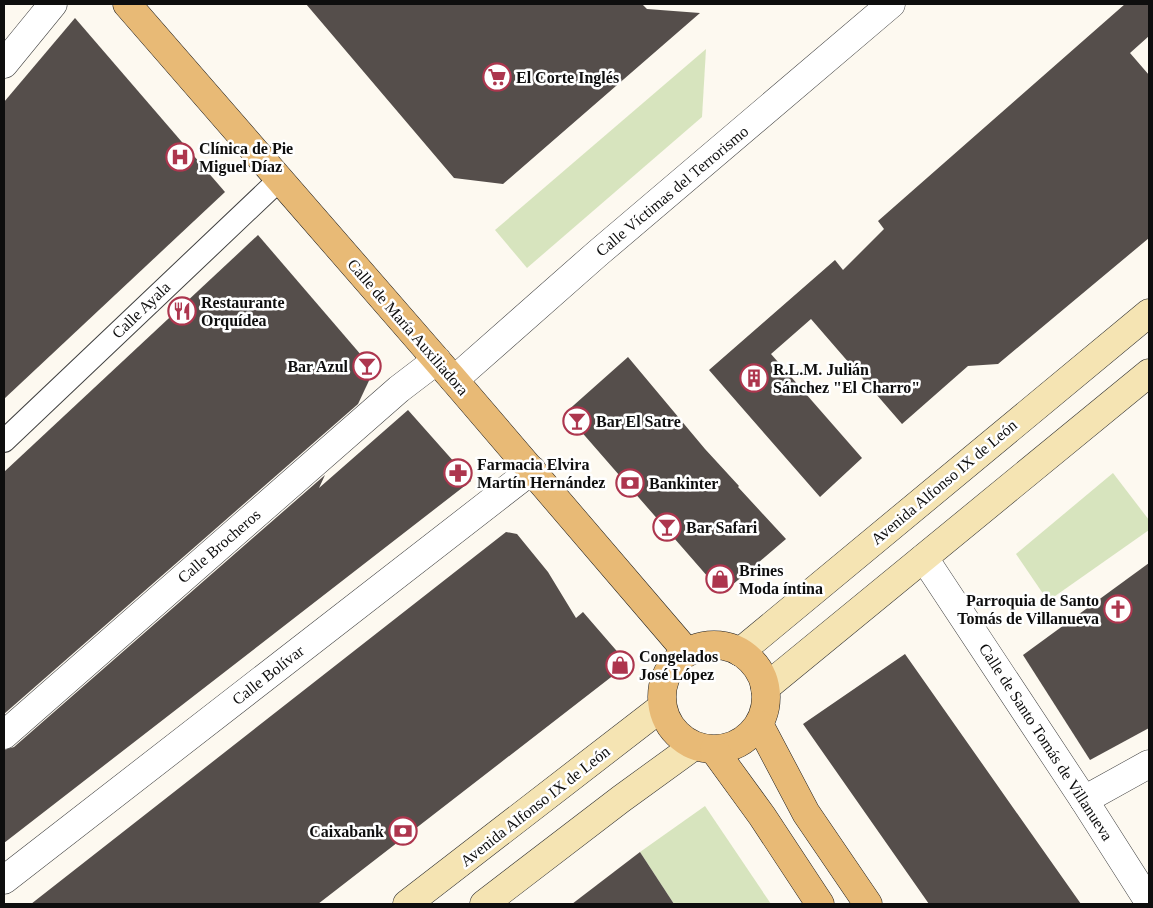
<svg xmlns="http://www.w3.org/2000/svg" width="1153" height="908" viewBox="0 0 1153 908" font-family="'Times New Roman',serif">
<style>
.green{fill:#d7e4be}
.building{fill:#554e4b}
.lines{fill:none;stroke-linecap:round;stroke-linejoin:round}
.pedestrian-casing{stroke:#414141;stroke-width:24}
.minor-casing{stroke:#414141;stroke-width:29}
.secondary-casing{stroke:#303030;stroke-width:29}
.primary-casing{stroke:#1f1f1f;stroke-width:29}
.pedestrian{stroke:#fff;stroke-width:22}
.minor{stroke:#fff;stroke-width:28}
.secondary{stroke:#f5e4b3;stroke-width:28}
.primary{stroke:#e8ba76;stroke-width:28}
.labels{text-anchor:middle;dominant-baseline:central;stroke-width:5;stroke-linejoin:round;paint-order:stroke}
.poi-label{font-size:16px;font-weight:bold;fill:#0e0e0e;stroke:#fff;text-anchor:start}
.street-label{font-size:16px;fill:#0e0e0e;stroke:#fff}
</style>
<rect width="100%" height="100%" fill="#fdf9f0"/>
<g class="green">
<polygon points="706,49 702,117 527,268 495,230"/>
<polygon points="1113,473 1149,520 1149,530 1048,601 1016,554"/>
<polygon points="705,806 771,904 674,904 640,852"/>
</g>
<g class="building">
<polygon points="306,4 642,4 647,9 700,13 503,184 454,178"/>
<polygon points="1125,4 1149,4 1149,36 1130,53 1149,75 1149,238 998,364 968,366 902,424 811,319 771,354 862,458 820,497 709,370 835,260 843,270 884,229 878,221"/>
<polygon points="75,18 225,192 4,399 4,102"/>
<polygon points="258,235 374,370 358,404 4,714 4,472"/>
<polygon points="628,357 705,449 739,486 738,487 786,539 731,586 715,585 565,413"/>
<polygon points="408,410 471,481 4,843 4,750 14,747 325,475 319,488"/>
<polygon points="506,532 517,534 548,572 576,618 583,612 628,664 318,904 31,904"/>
<polygon points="1149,563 1149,728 1090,760 1023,655"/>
<polygon points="905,654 1026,826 1081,904 929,904 803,724"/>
<polygon points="640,852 674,904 572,904"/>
</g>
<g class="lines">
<g class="pedestrian-casing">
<polyline id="pedestrian" points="4,441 279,180"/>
</g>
<g class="minor-casing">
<g id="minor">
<polyline points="4,64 53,4"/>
<polyline points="454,380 598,253 891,4"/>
<polyline points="924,558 1084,800 1149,902"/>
<polyline points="4,735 399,389 437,360"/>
<polyline points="1084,800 1149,764"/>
<polyline points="4,880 532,470"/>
</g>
</g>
<g class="secondary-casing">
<g id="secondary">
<polyline points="740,652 1149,313"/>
<polyline points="765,688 1149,373"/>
<polyline points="407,904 662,707"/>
<polyline points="484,904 621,799 694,746"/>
</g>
</g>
<g class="primary-casing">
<g id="primary">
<polyline points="127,4 454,380 687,652"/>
<circle cx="714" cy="697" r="52"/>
<polyline points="759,724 806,813 868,904"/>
<polyline points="714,750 762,816 820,904"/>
</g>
</g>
<use href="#pedestrian" class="pedestrian"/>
<use href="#minor" class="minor"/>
<use href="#secondary" class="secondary"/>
<use href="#primary" class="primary"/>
</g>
<defs>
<g id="supermarket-ring" transform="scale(1.4375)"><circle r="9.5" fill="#fff" stroke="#ad364e" stroke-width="1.5"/><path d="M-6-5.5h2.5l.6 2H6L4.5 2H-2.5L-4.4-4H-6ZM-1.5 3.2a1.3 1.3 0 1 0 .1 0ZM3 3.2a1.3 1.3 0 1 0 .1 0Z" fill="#ad364e"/></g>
<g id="hospital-ring" transform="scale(1.4375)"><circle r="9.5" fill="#fff" stroke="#ad364e" stroke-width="1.5"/><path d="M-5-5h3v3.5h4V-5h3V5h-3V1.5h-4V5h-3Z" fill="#ad364e"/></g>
<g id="restaurant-ring" transform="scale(1.4375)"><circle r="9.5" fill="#fff" stroke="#ad364e" stroke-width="1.5"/><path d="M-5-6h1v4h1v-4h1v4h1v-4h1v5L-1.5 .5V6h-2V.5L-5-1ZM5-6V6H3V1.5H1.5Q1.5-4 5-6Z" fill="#ad364e"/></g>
<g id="bar-ring" transform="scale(1.4375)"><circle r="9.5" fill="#fff" stroke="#ad364e" stroke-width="1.5"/><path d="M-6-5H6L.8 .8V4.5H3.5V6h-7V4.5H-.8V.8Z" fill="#ad364e"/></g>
<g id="building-ring" transform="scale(1.4375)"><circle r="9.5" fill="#fff" stroke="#ad364e" stroke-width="1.5"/><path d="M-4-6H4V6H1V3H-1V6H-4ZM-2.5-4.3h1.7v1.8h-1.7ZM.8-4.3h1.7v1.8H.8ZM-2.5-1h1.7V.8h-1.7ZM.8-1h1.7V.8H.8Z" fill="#ad364e"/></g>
<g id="pharmacy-ring" transform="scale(1.4375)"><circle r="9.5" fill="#fff" stroke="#ad364e" stroke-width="1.5"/><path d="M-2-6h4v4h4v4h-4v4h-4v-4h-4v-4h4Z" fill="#ad364e"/></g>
<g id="bank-ring" transform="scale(1.4375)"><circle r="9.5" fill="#fff" stroke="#ad364e" stroke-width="1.5"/><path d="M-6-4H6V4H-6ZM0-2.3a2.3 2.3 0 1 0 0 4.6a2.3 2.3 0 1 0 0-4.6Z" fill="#ad364e"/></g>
<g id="shop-ring" transform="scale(1.4375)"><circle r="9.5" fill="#fff" stroke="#ad364e" stroke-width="1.5"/><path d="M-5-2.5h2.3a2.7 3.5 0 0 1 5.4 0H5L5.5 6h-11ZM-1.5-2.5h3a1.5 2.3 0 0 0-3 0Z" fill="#ad364e"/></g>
<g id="church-ring" transform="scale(1.4375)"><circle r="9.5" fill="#fff" stroke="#ad364e" stroke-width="1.5"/><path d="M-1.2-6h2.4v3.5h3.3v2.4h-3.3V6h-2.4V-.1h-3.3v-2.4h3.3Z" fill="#ad364e"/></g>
</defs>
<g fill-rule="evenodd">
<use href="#supermarket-ring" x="497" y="77"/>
<use href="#hospital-ring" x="180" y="157"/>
<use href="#restaurant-ring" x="182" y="311"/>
<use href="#bar-ring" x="367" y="366"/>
<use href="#building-ring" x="754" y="378"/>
<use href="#bar-ring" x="577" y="421"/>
<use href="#pharmacy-ring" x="458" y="473"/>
<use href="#bank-ring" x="630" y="483"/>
<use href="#bar-ring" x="667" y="527"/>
<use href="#shop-ring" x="720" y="579"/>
<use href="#church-ring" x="1118" y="609"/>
<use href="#shop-ring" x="620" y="665"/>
<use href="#bank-ring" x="403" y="831"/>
</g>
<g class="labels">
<g class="poi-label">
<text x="516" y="77">El Corte Inglés</text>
<text x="199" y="148">Clínica de Pie<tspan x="199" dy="18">Miguel Díaz</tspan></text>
<text x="201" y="302">Restaurante<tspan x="201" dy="18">Orquídea</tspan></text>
<text x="348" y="366" text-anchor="end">Bar Azul</text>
<text x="773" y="369">R.L.M. Julián<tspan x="773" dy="18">Sánchez "El Charro"</tspan></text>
<text x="596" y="421">Bar El Satre</text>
<text x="477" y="464">Farmacia Elvira<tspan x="477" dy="18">Martín Hernández</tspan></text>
<text x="649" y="483">Bankinter</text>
<text x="686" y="527">Bar Safari</text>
<text x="739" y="570">Brines<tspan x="739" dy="18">Moda íntina</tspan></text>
<text x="1099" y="600" text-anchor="end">Parroquia de Santo<tspan x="1099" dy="18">Tomás de Villanueva</tspan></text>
<text x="639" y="656">Congelados<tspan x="639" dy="18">José López</tspan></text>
<text x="384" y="831" text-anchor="end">Caixabank</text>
</g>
<g class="street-label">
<text transform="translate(672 191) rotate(-40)">Calle Víctimas del Terrorismo</text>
<text transform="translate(141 310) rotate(-44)">Calle Ayala</text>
<text transform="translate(408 327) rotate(49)">Calle de María Auxiliadora</text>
<text transform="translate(944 482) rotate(-40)">Avenida Alfonso IX de León</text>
<text transform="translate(219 546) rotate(-41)">Calle Brocheros</text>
<text transform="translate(268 675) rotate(-38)">Calle Bolívar</text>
<text transform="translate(1046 742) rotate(57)">Calle de Santo Tomás de Villanueva</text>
<text transform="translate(535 806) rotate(-38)">Avenida Alfonso IX de León</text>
</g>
</g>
<rect width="1153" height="908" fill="none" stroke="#0e0e0e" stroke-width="10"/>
</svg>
